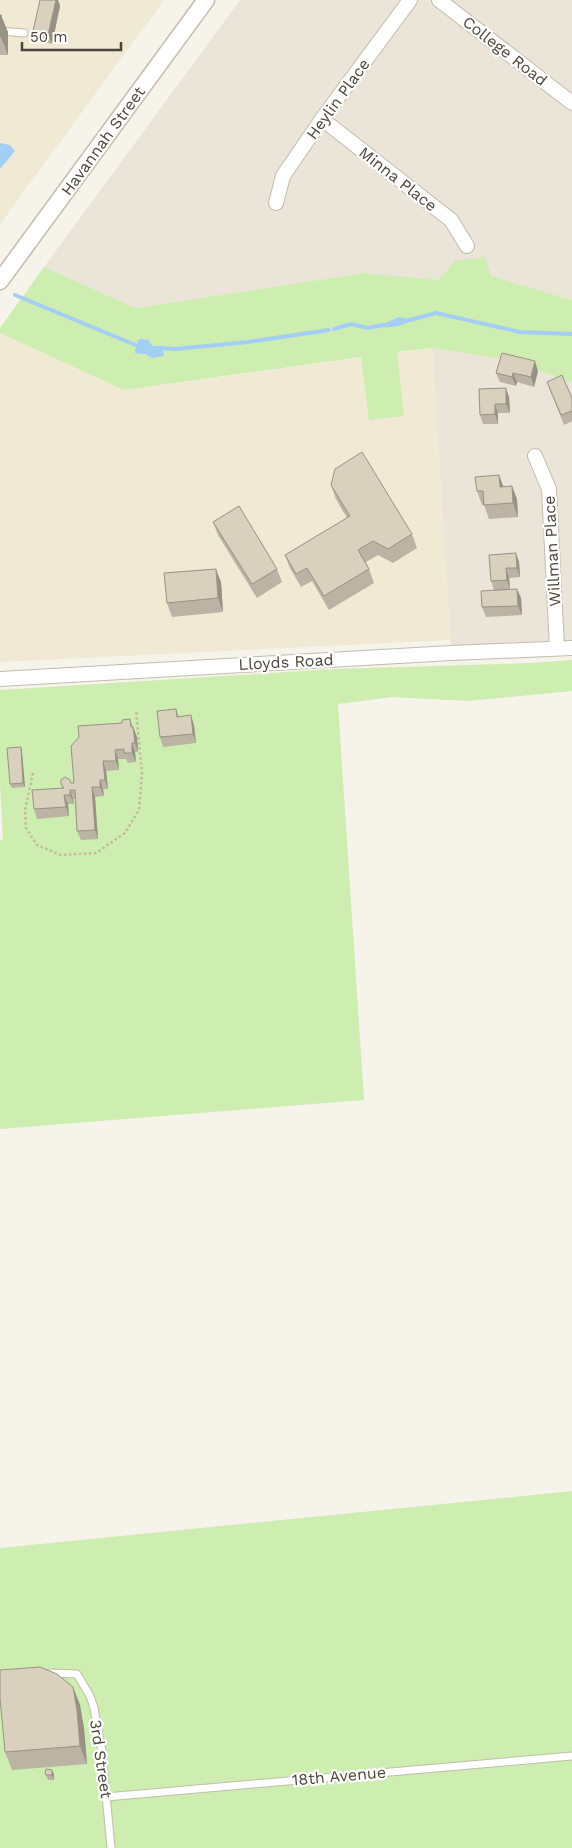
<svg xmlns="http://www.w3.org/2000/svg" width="572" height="1848" viewBox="0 0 572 1848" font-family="'Work Sans',sans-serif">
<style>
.residential{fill:#eae5d8}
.education{fill:#f0e9d3}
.green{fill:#ceedb0}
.water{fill:#a3cff6}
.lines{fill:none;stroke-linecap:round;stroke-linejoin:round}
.stream{stroke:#a3cff6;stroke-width:4}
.service-casing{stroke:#c2bcab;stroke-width:9}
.minor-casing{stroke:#c2bcab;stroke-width:16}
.tertiary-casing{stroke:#c2bcab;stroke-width:19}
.path{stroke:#c5b99c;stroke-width:2.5;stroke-dasharray:2.5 2.5;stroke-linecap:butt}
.service{stroke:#fff;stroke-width:7}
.minor{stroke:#fff;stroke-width:14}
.tertiary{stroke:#fff;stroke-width:16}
.wall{fill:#bbb3a3}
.shaded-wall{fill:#989285}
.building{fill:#d9d0be;stroke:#989285}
.labels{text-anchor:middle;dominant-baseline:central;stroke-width:4.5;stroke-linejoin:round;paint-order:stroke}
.street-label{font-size:16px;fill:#4b4437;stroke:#fff}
</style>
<rect width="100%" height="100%" fill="#f6f3ea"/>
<g class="residential">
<polygon points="240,0 572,0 572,300 491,276 455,261 438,280 364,273 134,308 44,267"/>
<polygon points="432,348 514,361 572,383 572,648 451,653"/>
</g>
<g class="education">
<polygon points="0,0 164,0 0,224"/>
<polygon points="0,333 124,390 432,348 450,640 0,662"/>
</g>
<g class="green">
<polygon points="485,257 491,276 572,300 572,383 514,361 432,348 397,352 404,416 369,420 361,357 124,390 0,333 0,328 44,267 135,308 364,273 438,280 455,261"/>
<polygon points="572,660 572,691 468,701 392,697 338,704 364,1100 0,1129 0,840 3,839 0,785 0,690 335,669 531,663"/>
<polygon points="572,1491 572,1848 0,1848 0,1548"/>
</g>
<g class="water">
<polygon points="0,143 10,145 15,151 0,169"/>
<path d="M 399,317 L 413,319 C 405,326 388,329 378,326 Z"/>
<polygon points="141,339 149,340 152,346 162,346 164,356 152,358 146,354 140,354 135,353 135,349 138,347 137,341"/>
</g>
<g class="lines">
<g class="stream">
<polyline points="15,295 138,346 143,346"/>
<polyline points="410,320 436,313 520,332 572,334"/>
<polyline points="334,329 351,324 368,328 383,325"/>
<polyline points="160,348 175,349 248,342 329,330"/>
</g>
<g class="service-casing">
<g id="service">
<polyline points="0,31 24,33"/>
<polyline points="49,1673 77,1674 90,1696 94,1708 102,1752 111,1848"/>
<polyline points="106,1797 572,1756"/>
</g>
</g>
<g class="minor-casing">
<g id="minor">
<polyline points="439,0 572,103"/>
<polyline points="322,119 451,220 467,246"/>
<polyline points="276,203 283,176 322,119 410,0"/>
<polyline points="535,456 549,489 557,648"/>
<polyline points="0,679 451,653 572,648"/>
</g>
</g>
<g class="tertiary-casing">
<polyline id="tertiary" points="0,281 206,0"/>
</g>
<polyline class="path" points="33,773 25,810 26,828 37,845 61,855 96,853 125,833 139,810 142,773 136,710"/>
<use href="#service" class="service"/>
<use href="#minor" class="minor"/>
<use href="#tertiary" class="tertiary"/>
</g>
<g class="wall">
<polygon points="56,0 58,0 60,6 52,44 37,41 33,31"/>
<polygon points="0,15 8,32 8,55 0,55"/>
<polygon points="538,371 534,387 517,382 516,386 500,382 496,373"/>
<polygon points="547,382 572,398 572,421 564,425"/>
<polygon points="479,389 509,397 510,413 498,413 498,424 483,424 480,415"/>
<polygon points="499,475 503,486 517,499 518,517 489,519 484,505 482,505 477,491"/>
<polygon points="331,485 412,534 417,548 393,563 378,555 366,562 369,569 374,583 329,610 312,581 301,587 290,568 285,555 347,518 336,499"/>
<polygon points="213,522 277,569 282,582 257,598 218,535"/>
<polygon points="516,553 519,562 520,577 509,578 510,589 517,589 521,598 522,615 486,617 482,607 494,590 491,581"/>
<polygon points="221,582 223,612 172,617 167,603"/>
<polygon points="176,709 179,717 194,725 196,743 163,747 160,737"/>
<polygon points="130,719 137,737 138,752 135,752 136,762 128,763 126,759 118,759 119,770 106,771 108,789 103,789 104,796 95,797 98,839 81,840 77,831 75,799 73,799 74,804 68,804 69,816 37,819 34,809 62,788 61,784 70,780 71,783 74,783 79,737 122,723"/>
<polygon points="21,747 22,752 25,787 12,788 10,784"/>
<polygon points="73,1687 80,1705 84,1728 87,1764 12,1770 5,1752"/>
<polygon points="45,1773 54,1774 54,1780 48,1780"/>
</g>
<g class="shaded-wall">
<polygon points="56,0 58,0 60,6 52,44 48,35"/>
<polygon points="1,15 8,32 8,55 1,37"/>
<polygon points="535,361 538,371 534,387 531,377"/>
<polygon points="513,373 517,382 516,386 512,377"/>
<polygon points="506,388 509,397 510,413 506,404"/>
<polygon points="495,404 498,413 498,424 495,414"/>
<polygon points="499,475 504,488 500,487"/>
<polygon points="512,486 517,499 518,517 513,503"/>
<polygon points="516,553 519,562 520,577 517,568"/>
<polygon points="506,568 509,578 510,589 507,580"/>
<polygon points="216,569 221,582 223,612 218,598"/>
<polygon points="517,589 521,598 522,615 518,606"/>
<polygon points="191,715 194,725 196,743 193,734"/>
<polygon points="133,727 137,737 138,752 135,743"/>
<polygon points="132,743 135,752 136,762 132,753"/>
<polygon points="21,747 22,752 25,787 23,783"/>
<polygon points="115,750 118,759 119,770 116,761"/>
<polygon points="103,761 106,771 108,789 105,780"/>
<polygon points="100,780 103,789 104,796 100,787"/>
<polygon points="92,787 95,797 98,839 95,830"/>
<polygon points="70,790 73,799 74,804 70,795"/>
<polygon points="64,795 68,804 69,816 66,807"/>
<polygon points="73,1687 80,1705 84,1728 87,1764 80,1746"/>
<polygon points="52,1770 54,1774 54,1780 52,1775"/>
</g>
<g class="building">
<polygon points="40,0 56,0 48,35 33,31"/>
<rect x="0" y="15" width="1" height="22"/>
<polygon points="502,353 535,361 531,377 513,373 512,377 496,373"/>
<polygon points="562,375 572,398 572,411 561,415 547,382"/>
<polygon points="506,388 506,404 495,404 495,414 480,415 479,389"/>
<polygon points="362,452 412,534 388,549 373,541 358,550 369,569 324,596 307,568 296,574 285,555 350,516 331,485 335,469"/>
<polygon points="499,475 500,487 512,486 513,503 484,505 483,491 477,491 475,477"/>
<polygon points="239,506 277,569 252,584 213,522"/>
<polygon points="516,553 517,568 506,568 507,580 491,581 489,555"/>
<polygon points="216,569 218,598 167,603 164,573"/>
<polygon points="517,589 518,606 482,607 481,591"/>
<polygon points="176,709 177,717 191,715 193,734 160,737 157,711"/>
<polygon points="130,719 131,727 133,727 135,743 132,743 132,753 124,753 124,749 115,750 116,761 103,761 105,780 100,780 100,787 92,787 95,830 77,831 75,790 70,790 70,795 64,795 66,807 34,809 32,790 64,788 61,784 61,780 65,777 70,780 71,783 74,783 71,746 79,737 78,726 122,723 122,720"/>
<polygon points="21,747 23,783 10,784 7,748"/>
<polygon points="40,1667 57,1674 73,1687 77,1710 80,1746 5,1752 0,1698 0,1670"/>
<polygon points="46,1769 52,1770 52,1775 46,1775 45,1773"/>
</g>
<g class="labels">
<g class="street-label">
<text transform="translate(505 51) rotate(38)">College Road</text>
<text transform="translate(338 99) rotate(-54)">Heylin Place</text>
<text transform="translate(103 141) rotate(-54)">Havannah Street</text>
<text transform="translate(398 179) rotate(38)">Minna Place</text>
<text transform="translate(552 551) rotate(-93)">Willman Place</text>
<text transform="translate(286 662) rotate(-3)">Lloyds Road</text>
<text transform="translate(101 1759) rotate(82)">3rd Street</text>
<text transform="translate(339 1776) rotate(-5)">18th Avenue</text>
</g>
</g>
<path d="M22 42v8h99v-8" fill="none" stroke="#4b4437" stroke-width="2.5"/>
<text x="30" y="42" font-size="15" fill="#4b4437" stroke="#ffffff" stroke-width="4" paint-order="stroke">50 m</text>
</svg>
